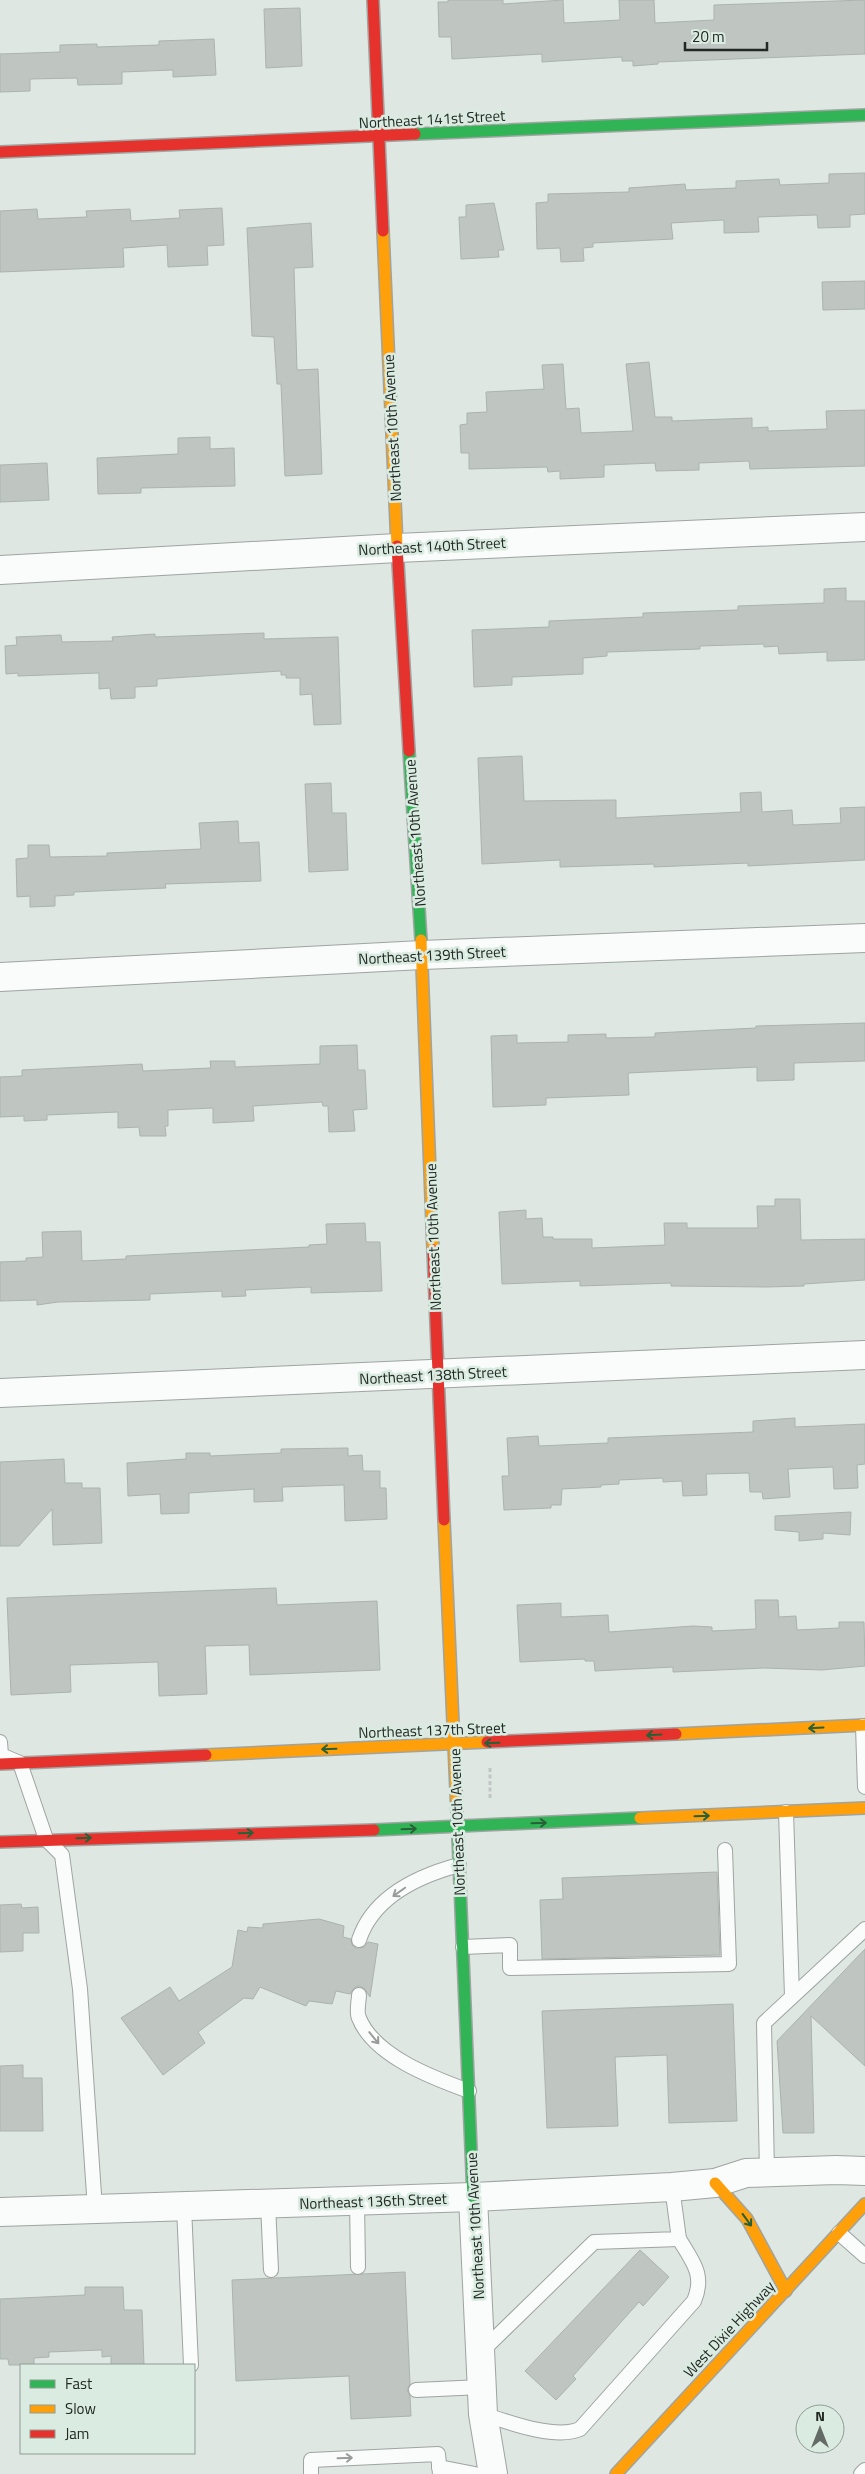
<svg xmlns="http://www.w3.org/2000/svg" width="865" height="2474" viewBox="0 0 865 2474" font-family="'Titillium Web',sans-serif">
<style>
.building{fill:#bfc6c2;stroke:#acb3af}
.lines{fill:none;stroke-linecap:round;stroke-linejoin:round}
.lane-casing{stroke:#9ea4a1;stroke-width:16}
.street-casing{stroke:#9ea4a1;stroke-width:30}
.fast-casing{stroke:#9ea4a1;stroke-width:14}
.slow-casing{stroke:#9ea4a1;stroke-width:14}
.jam-casing{stroke:#9ea4a1;stroke-width:14}
.path{stroke:#c2c5c4;stroke-width:3;stroke-dasharray:4 2.5;stroke-linecap:butt}
.lane{stroke:#fafbfb;stroke-width:14}
.street{stroke:#fafbfb;stroke-width:28}
.fast{stroke:#30b455;stroke-width:11}
.slow{stroke:#ff9f0a;stroke-width:11}
.jam{stroke:#e5322d;stroke-width:11}
.oneway{stroke:#286038}
.oneway2{stroke:#999c9a}
.labels{text-anchor:middle;dominant-baseline:central;stroke-width:5;stroke-linejoin:round;paint-order:stroke}
.street-label{font-size:15px;fill:#222824;stroke:#daebe1}
</style>
<rect width="100%" height="100%" fill="#dee7e2"/>
<g class="building">
<polygon points="448,0 503,0 503,4 563,0 564,23 620,20 619,0 654,0 655,23 714,20 714,5 865,0 865,54 658,62 658,64 633,66 633,61 622,61 622,57 542,62 542,54 452,59 451,37 439,37 438,2 448,2"/>
<polygon points="300,8 302,66 266,68 264,9"/>
<polygon points="214,39 216,75 173,77 173,70 122,72 122,84 78,85 77,78 30,79 30,91 0,92 0,54 60,52 60,45 97,44 97,47 159,45 159,41"/>
<polygon points="865,173 865,214 850,215 850,227 818,228 817,215 758,217 759,232 724,233 724,220 671,223 673,239 593,243 593,247 583,248 584,261 561,262 560,248 537,249 536,203 548,202 548,194 629,192 629,188 685,184 686,190 736,188 736,181 779,179 780,185 829,183 829,174"/>
<polygon points="494,203 504,250 498,250 499,257 461,259 459,217 466,217 466,205"/>
<polygon points="222,208 224,245 207,246 208,265 168,267 167,245 123,248 124,267 0,272 0,211 37,209 38,219 87,217 86,211 130,209 131,221 180,218 179,210"/>
<polygon points="311,223 313,267 294,268 297,370 318,369 322,474 285,476 281,384 277,384 274,337 252,336 247,228"/>
<polygon points="865,281 865,309 823,310 822,282"/>
<polygon points="649,362 655,417 672,417 672,421 752,418 752,428 768,427 768,431 827,429 826,411 865,410 865,466 750,469 749,461 699,463 699,470 656,471 655,463 604,465 604,477 560,479 560,471 548,472 547,467 469,469 469,453 461,453 460,425 467,424 467,413 487,412 486,392 544,389 542,365 563,364 566,409 579,408 581,433 633,431 626,364"/>
<polygon points="210,437 210,449 234,448 235,486 141,488 141,493 98,494 97,458 178,454 178,438"/>
<polygon points="47,463 49,500 0,502 0,465"/>
<polygon points="846,588 846,601 865,601 865,660 827,661 827,652 779,654 778,646 764,647 764,644 700,646 700,649 607,652 607,656 583,658 583,674 512,677 512,685 474,687 472,630 549,627 549,621 643,617 643,613 738,610 738,606 824,603 824,589"/>
<polygon points="264,633 264,639 338,637 341,724 314,725 312,694 300,695 300,678 286,678 286,675 281,675 281,671 157,679 157,686 135,687 135,698 111,699 110,688 99,689 99,673 18,676 18,673 6,674 5,646 17,645 16,637 61,635 62,642 113,641 112,637 155,634 155,637"/>
<polygon points="522,756 524,801 616,800 616,818 741,812 740,793 761,792 762,812 792,810 793,825 841,823 840,808 865,807 865,860 748,866 748,863 654,867 654,864 560,867 560,860 482,864 478,758"/>
<polygon points="331,783 332,813 346,813 348,870 309,872 305,784"/>
<polygon points="238,821 239,843 259,842 261,881 165,884 166,888 74,892 74,895 55,896 55,906 30,907 30,896 17,897 16,859 28,858 28,845 49,845 50,857 107,856 107,853 201,849 199,823"/>
<polygon points="865,1023 865,1061 794,1063 794,1080 757,1081 757,1067 628,1073 629,1095 546,1098 546,1105 493,1107 491,1036 517,1035 517,1043 568,1042 568,1035 606,1034 606,1038 655,1037 655,1033 756,1028 756,1026"/>
<polygon points="357,1045 358,1070 365,1070 367,1109 353,1110 355,1131 329,1132 328,1106 323,1106 322,1102 253,1106 254,1121 213,1123 213,1108 168,1110 168,1126 165,1126 166,1136 140,1136 139,1127 118,1128 118,1112 47,1115 47,1120 24,1121 24,1116 0,1117 0,1077 22,1076 22,1070 142,1064 143,1071 211,1068 210,1061 235,1061 235,1067 320,1064 320,1046"/>
<polygon points="775,1199 800,1199 801,1240 865,1239 865,1280 804,1284 804,1286 766,1287 671,1286 671,1283 580,1286 580,1281 502,1284 499,1212 526,1210 526,1219 542,1218 543,1237 553,1237 553,1239 592,1239 592,1248 665,1245 664,1223 687,1223 687,1228 758,1228 757,1206 775,1206"/>
<polygon points="365,1223 366,1242 380,1242 382,1291 311,1293 311,1287 245,1290 246,1296 222,1297 222,1291 150,1294 150,1300 58,1302 37,1305 37,1300 0,1301 0,1262 26,1261 26,1258 43,1257 42,1232 81,1231 82,1261 126,1259 126,1256 309,1247 309,1245 327,1244 326,1224"/>
<polygon points="795,1418 795,1427 865,1424 865,1464 857,1465 858,1488 834,1489 833,1467 788,1469 790,1497 763,1499 762,1492 750,1492 749,1473 706,1474 707,1495 683,1496 682,1481 663,1482 663,1478 619,1480 619,1484 601,1485 601,1487 562,1489 561,1505 551,1505 551,1508 504,1510 502,1476 509,1476 507,1438 538,1436 539,1446 584,1444 608,1443 608,1438 753,1432 753,1421"/>
<polygon points="348,1448 348,1456 362,1455 363,1471 380,1471 380,1488 386,1488 387,1519 345,1521 344,1485 282,1487 283,1501 254,1502 254,1489 189,1493 189,1513 161,1514 160,1494 128,1496 127,1463 186,1459 186,1453 210,1453 210,1456 281,1453 281,1449"/>
<polygon points="64,1459 65,1483 82,1483 82,1488 100,1488 102,1543 53,1545 52,1509 19,1546 0,1546 0,1462"/>
<polygon points="851,1512 850,1535 823,1533 823,1539 799,1541 799,1532 775,1530 775,1516"/>
<polygon points="276,1588 277,1605 377,1601 380,1670 250,1675 249,1645 205,1646 207,1694 159,1696 158,1662 70,1665 71,1692 11,1695 7,1598"/>
<polygon points="755,1600 778,1600 779,1617 796,1616 797,1630 839,1628 839,1622 864,1622 865,1666 822,1670 764,1668 673,1672 673,1667 595,1671 594,1661 585,1661 585,1659 520,1662 517,1605 561,1603 561,1617 608,1615 609,1632 693,1626 712,1627 712,1631 756,1629"/>
<polygon points="717,1872 720,1955 542,1959 540,1900 563,1899 562,1878"/>
<polygon points="21,1904 22,1908 38,1907 39,1933 23,1933 23,1951 0,1952 0,1905"/>
<polygon points="319,1919 344,1926 343,1937 351,1939 352,1945 356,1948 364,1947 368,1942 378,1944 370,1997 364,1988 359,1986 355,1987 350,1994 336,1991 332,2004 309,2001 306,2006 260,1987 253,1999 244,1998 198,2032 205,2043 163,2075 121,2018 170,1987 179,2001 232,1967 238,1930 247,1932 248,1927 263,1928 263,1924"/>
<polygon points="865,1949 865,2066 811,2016 814,2133 783,2133 777,2041"/>
<polygon points="733,2004 737,2121 669,2123 667,2055 615,2057 618,2126 547,2128 542,2011"/>
<polygon points="23,2065 23,2078 42,2078 43,2131 0,2131 0,2066"/>
<polygon points="640,2250 669,2277 643,2306 639,2302 573,2376 576,2379 556,2400 525,2371"/>
<polygon points="405,2272 410,2384 407,2390 410,2396 411,2416 351,2419 349,2376 236,2381 232,2280"/>
<polygon points="85,2287 123,2287 124,2310 142,2310 144,2365 111,2365 111,2356 102,2357 102,2350 49,2352 49,2357 34,2358 34,2365 9,2365 8,2359 0,2359 0,2299 85,2295"/>
</g>
<g class="lines">
<g class="lane-casing">
<g id="lane">
<polyline points="863,1726 865,1787"/>
<polyline points="0,1742 1,1755 20,1763 46,1839 62,1855 80,1989 95,2209"/>
<polyline points="786,1812 792,1996"/>
<path d="M 359,1940 C 373,1897 418,1876 459,1865"/>
<polyline points="463,1947 510,1945 510,1968 729,1964 725,1850"/>
<path d="M 359,1995 C 359,2001 356,2012 359,2018 C 374,2056 433,2078 469,2091"/>
<polyline points="767,2172 764,2023 865,1929"/>
<polyline points="357,2201 358,2267"/>
<polyline points="268,2204 271,2270"/>
<polyline points="184,2207 191,2365"/>
<polyline points="839,2233 865,2256"/>
<polyline points="481,2352 594,2242 679,2239 672,2187"/>
<polyline points="416,2390 482,2387"/>
<path d="M 483,2414 C 508,2422 555,2440 580,2429 L 694,2301 C 705,2275 693,2262 679,2239"/>
<polyline points="439,2467 475,2474"/>
<polyline points="311,2474 311,2460 438,2454 440,2474"/>
<polyline points="861,2474 865,2470"/>
</g>
</g>
<g class="street-casing">
<g id="street">
<polyline points="0,570 397,548 865,527"/>
<polyline points="0,977 422,955 865,938"/>
<polyline points="0,1393 865,1355"/>
<polyline points="473,2197 483,2414 493,2474"/>
<polyline points="0,2212 473,2197 672,2187 715,2183 746,2173 836,2170 865,2171"/>
</g>
</g>
<g class="fast-casing">
<g id="fast">
<polyline points="415,134 865,115"/>
<polyline points="409,751 421,940"/>
<polyline points="457,1813 473,2197"/>
<polyline points="374,1830 640,1818"/>
</g>
</g>
<g class="slow-casing">
<g id="slow">
<polyline points="383,231 397,546"/>
<polyline points="421,940 433,1250"/>
<polyline points="444,1520 457,1813"/>
<polyline points="676,1734 865,1725"/>
<polyline points="206,1755 487,1742"/>
<polyline points="640,1818 865,1808"/>
<polyline points="715,2183 747,2219 786,2291"/>
<polyline points="616,2474 865,2204"/>
</g>
</g>
<g class="jam-casing">
<g id="jam">
<polyline points="373,0 383,231"/>
<polyline points="0,152 415,134"/>
<polyline points="397,546 409,751"/>
<polyline points="433,1250 444,1520"/>
<polyline points="487,1742 676,1734"/>
<polyline points="0,1764 206,1755"/>
<polyline points="0,1842 374,1830"/>
</g>
</g>
<polyline class="path" points="490,1768 490,1800"/>
<use href="#lane" class="lane"/>
<use href="#street" class="street"/>
<use href="#fast" class="fast"/>
<use href="#slow" class="slow"/>
<use href="#jam" class="jam"/>
</g>
<defs><path id="oneway-shaft" d="M-6 0H5M1.5-3L5.5 0L1.5 3" fill="none" stroke-width="1.6" stroke-linecap="round" stroke-linejoin="round" transform="scale(1.25)"/></defs>
<g class="oneway">
<use href="#oneway-shaft" transform="translate(816 1728) rotate(177)"/>
<use href="#oneway-shaft" transform="translate(654 1735) rotate(177)"/>
<use href="#oneway-shaft" transform="translate(492 1743) rotate(178)"/>
<use href="#oneway-shaft" transform="translate(329 1749) rotate(178)"/>
<use href="#oneway-shaft" transform="translate(702 1816) rotate(-2)"/>
<use href="#oneway-shaft" transform="translate(539 1823) rotate(-2)"/>
<use href="#oneway-shaft" transform="translate(409 1829) rotate(-2)"/>
<use href="#oneway-shaft" transform="translate(246 1833) rotate(-2)"/>
<use href="#oneway-shaft" transform="translate(84 1838) rotate(-2)"/>
<use href="#oneway-shaft" transform="translate(747 2220) rotate(54)"/>
</g>
<g class="oneway2">
<use href="#oneway-shaft" transform="translate(399 1892) rotate(145)"/>
<use href="#oneway-shaft" transform="translate(374 2038) rotate(51)"/>
<use href="#oneway-shaft" transform="translate(345 2458) rotate(-2)"/>
</g>
<g class="labels">
<g class="street-label">
<text transform="translate(432 119) rotate(-3)">Northeast 141st Street</text>
<text transform="translate(392 428) rotate(-93)">Northeast 10th Avenue</text>
<text transform="translate(432 546) rotate(-3)">Northeast 140th Street</text>
<text transform="translate(415 833) rotate(-94)">Northeast 10th Avenue</text>
<text transform="translate(432 955) rotate(-3)">Northeast 139th Street</text>
<text transform="translate(433 1237) rotate(-92)">Northeast 10th Avenue</text>
<text transform="translate(433 1375) rotate(-3)">Northeast 138th Street</text>
<text transform="translate(432 1730) rotate(-2)">Northeast 137th Street</text>
<text transform="translate(457 1822) rotate(-92)">Northeast 10th Avenue</text>
<text transform="translate(373 2201) rotate(-2)">Northeast 136th Street</text>
<text transform="translate(475 2226) rotate(-93)">Northeast 10th Avenue</text>
<text transform="translate(729 2329) rotate(-47)">West Dixie Highway</text>
</g>
</g>
<rect x="20" y="2364" width="175" height="90" fill="#daebe1" stroke="#909d95"/>
<rect x="30" y="2380" width="25" height="8" fill="#30b455" stroke="#909d95"/>
<text x="65" y="2389" font-size="15" fill="#222824">Fast</text>
<rect x="30" y="2405" width="25" height="8" fill="#ff9f0a" stroke="#909d95"/>
<text x="65" y="2414" font-size="15" fill="#222824">Slow</text>
<rect x="30" y="2430" width="25" height="8" fill="#e5322d" stroke="#909d95"/>
<text x="65" y="2439" font-size="15" fill="#222824">Jam</text>
<g transform="translate(820 2429)"><circle r="24" fill="#daebe1" stroke="#909d95"/>
<path d="M0-4L9 19L0 12L-9 19Z" fill="#646b66"/>
<text y="-8" font-size="14" font-weight="bold" text-anchor="middle" fill="#222824">N</text>
</g>
<path d="M685 42v8h82v-8" fill="none" stroke="#222824" stroke-width="2.5"/>
<text x="692" y="42" font-size="15" fill="#222824" stroke="#daebe1" stroke-width="4" paint-order="stroke">20 m</text>
</svg>
